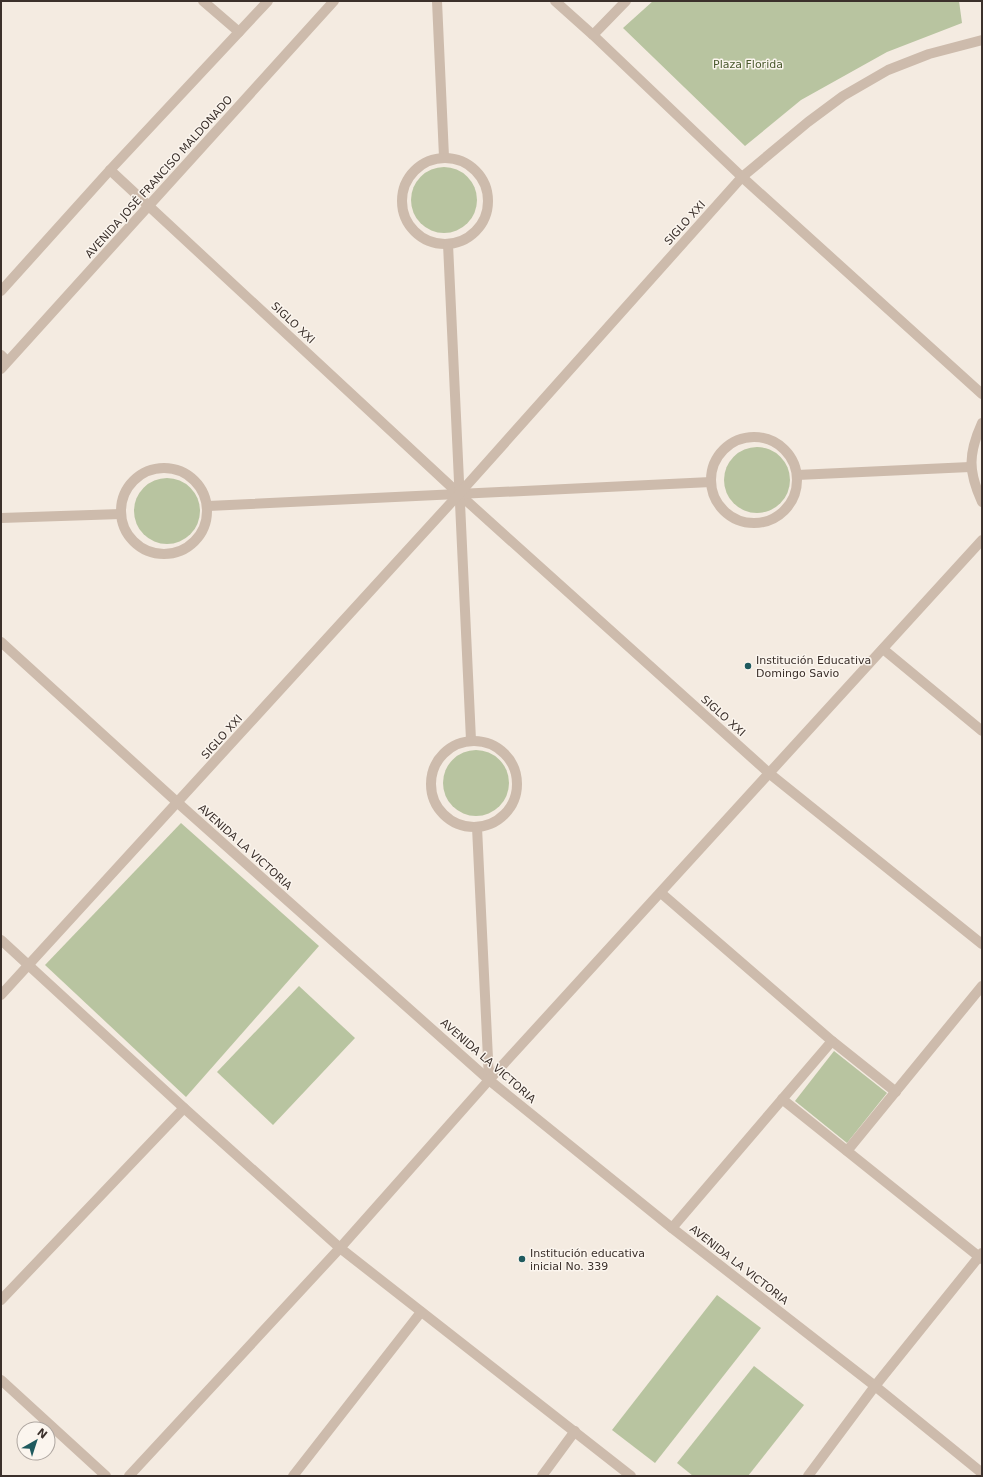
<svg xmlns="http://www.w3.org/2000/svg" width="983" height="1477" viewBox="0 0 983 1477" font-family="'DejaVu Sans',sans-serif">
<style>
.green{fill:#b8c4a0}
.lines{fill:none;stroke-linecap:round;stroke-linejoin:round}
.minor{stroke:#cdbbac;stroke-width:10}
.tertiary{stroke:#cdbbac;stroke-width:10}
.poi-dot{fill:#1f5a5e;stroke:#fbf5ee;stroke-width:1.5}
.labels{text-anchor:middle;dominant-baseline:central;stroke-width:3;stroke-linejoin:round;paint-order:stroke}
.park-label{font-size:11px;fill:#4a5a2e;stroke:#fbf5ee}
.street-label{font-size:11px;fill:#3b302b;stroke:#fbf5ee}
.poi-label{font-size:11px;fill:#3b302b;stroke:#fbf5ee;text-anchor:start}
</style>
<rect width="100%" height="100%" fill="#f4ebe1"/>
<g class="green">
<polygon points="653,1 959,1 962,23 887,52 801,100 745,146 623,28"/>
<circle cx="444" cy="200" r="33"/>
<circle cx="757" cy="480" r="33"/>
<circle cx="167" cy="511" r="33"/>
<circle cx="476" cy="783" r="33"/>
<polygon points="181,823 319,946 186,1097 45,965"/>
<polygon points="299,986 355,1038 273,1125 217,1072"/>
<polygon points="834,1051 887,1093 847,1143 795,1101"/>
<polygon points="717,1295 761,1328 655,1463 612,1430"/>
<polygon points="754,1366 804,1405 748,1476 693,1476 677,1463"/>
</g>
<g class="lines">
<g class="minor">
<polyline points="203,1 239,32"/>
<polyline points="437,1 444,157"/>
<polyline points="555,1 593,35 742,177 982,394"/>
<polyline points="593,35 626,1"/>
<circle cx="445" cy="201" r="43"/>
<polyline points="110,170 459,494 770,774 982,944"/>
<polyline points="448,244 471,740"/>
<polyline points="1,355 7,361"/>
<circle cx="754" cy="480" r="43"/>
<circle cx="164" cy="511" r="43"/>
<polyline points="797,475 970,467"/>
<polyline points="208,506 711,482"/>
<polyline points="1,518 121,514"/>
<polyline points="1,642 178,803 489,1080 672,1228 875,1386 982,1473"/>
<polyline points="883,649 982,731"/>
<circle cx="474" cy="784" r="43"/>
<polyline points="477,827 489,1080"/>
<polyline points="661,893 832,1041 896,1092"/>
<polyline points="1,940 184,1108 340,1248 631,1476"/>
<polyline points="1,995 459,494 742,177 808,122 843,96 888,70 929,54 982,40"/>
<polyline points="782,1099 982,1259"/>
<polyline points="847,1151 982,986"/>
<polyline points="672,1228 832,1041"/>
<polyline points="1,1300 184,1108"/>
<polyline points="1,1380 106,1476"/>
<polyline points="129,1476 340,1248 489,1080 982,540"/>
<polyline points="293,1476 421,1312"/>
<polyline points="542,1476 575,1431"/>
<polyline points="808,1476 875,1386 982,1253"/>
</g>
<g class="tertiary">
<polyline points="1,291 110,170 268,1"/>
<polyline points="1,369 334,1"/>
<path d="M 982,423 C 968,454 968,471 982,502"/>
</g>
</g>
<g class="poi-dot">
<circle cx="748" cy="666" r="4"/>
<circle cx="522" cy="1259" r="4"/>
</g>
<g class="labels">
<g class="park-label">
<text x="748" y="64">Plaza Florida</text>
</g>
<g class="street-label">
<text transform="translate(159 177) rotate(-48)">AVENIDA JOSÉ FRANCISO MALDONADO</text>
<text transform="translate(685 223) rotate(-48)">SIGLO XXI</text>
<text transform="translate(293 323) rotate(43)">SIGLO XXI</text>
<text transform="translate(723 716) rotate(42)">SIGLO XXI</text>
<text transform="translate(222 737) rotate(-48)">SIGLO XXI</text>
<text transform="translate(245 847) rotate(42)">AVENIDA LA VICTORIA</text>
<text transform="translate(488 1061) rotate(41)">AVENIDA LA VICTORIA</text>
<text transform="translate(739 1265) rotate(38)">AVENIDA LA VICTORIA</text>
</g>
<g class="poi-label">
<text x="756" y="660">Institución Educativa<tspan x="756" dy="13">Domingo Savio</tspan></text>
<text x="530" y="1253">Institución educativa<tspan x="530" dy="13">inicial No. 339</tspan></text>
</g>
</g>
<rect width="983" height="1477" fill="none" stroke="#3b302b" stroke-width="4"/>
<g transform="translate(36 1441) rotate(39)"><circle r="19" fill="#fbf5ee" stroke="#aea6a0"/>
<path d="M0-3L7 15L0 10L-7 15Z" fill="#1f5a5e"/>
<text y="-6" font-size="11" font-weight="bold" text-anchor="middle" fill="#3b302b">N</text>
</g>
</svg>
